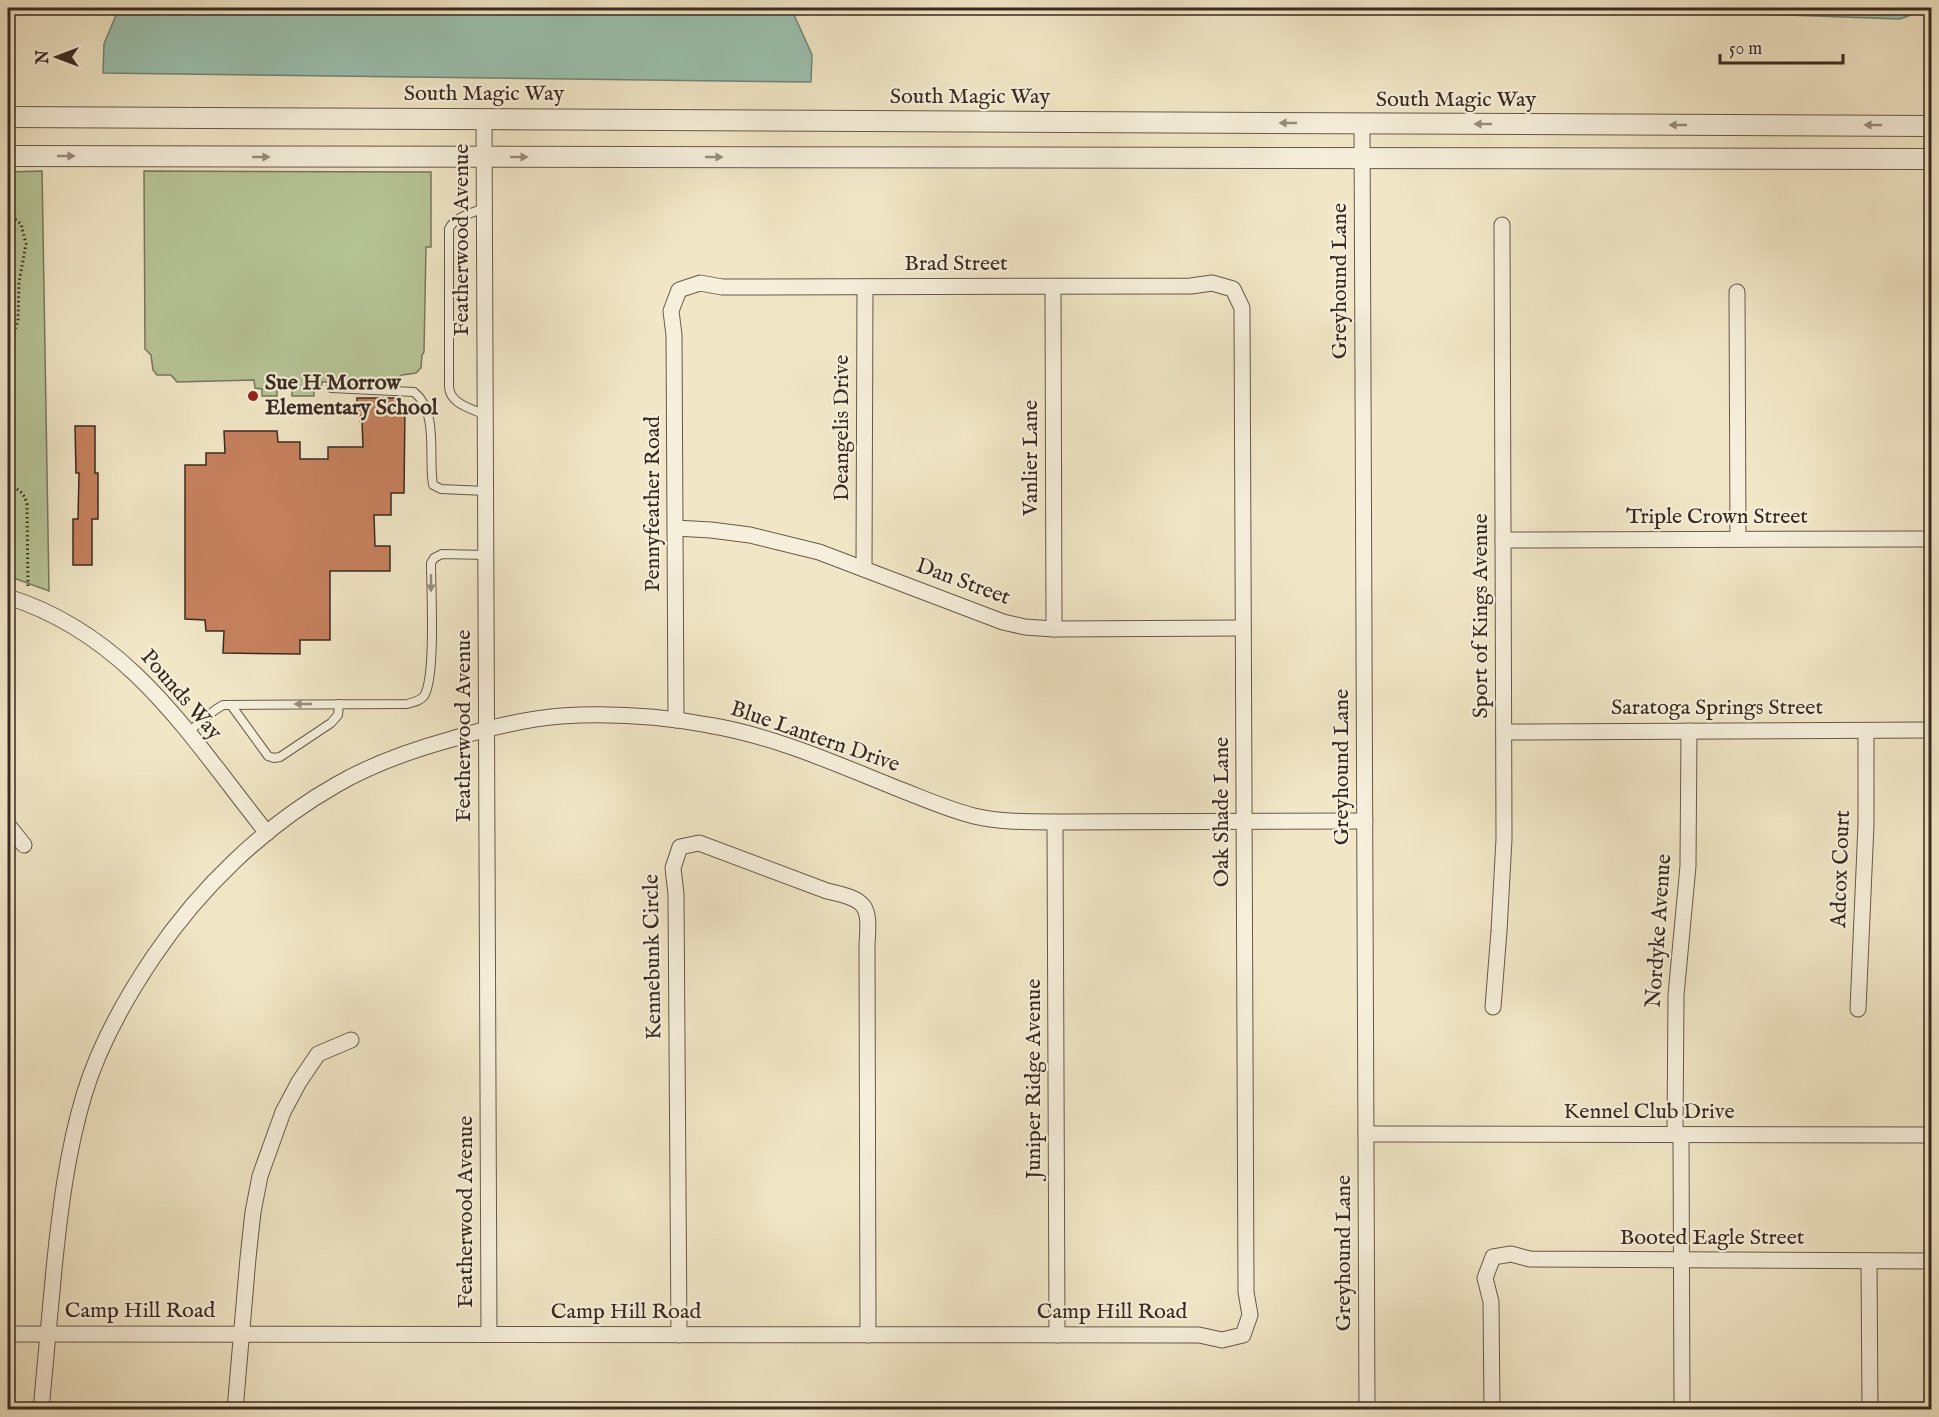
<svg xmlns="http://www.w3.org/2000/svg" width="1939" height="1417" viewBox="0 0 1939 1417" font-family="'IM FELL English',serif">
<style>
.green{fill:#b7c698;stroke:#78785c;stroke-width:1.5}
.water{fill:#9bc1b0;stroke:#748576;stroke-width:1.5}
.building{fill:#c7815e;stroke:#392a20;stroke-width:1.5}
.lines{fill:none;stroke-linecap:round;stroke-linejoin:round}
.service-casing{stroke:#67594a;stroke-width:10}
.minor-casing{stroke:#67594a;stroke-width:17}
.tertiary-casing{stroke:#67594a;stroke-width:22}
.path{stroke:#392a20;stroke-width:3;stroke-dasharray:1.5 3;stroke-linecap:butt}
.service{stroke:#f6efdb;stroke-width:8}
.minor{stroke:#f6efdb;stroke-width:15}
.tertiary{stroke:#f6efdb;stroke-width:20}
.oneway{fill:#988c7e}
.poi-dot{fill:#8f2418;stroke:#f6efdb;stroke-width:2}
.labels{text-anchor:middle;dominant-baseline:central;stroke-width:4.5;stroke-linejoin:round;paint-order:stroke}
.street-label{font-size:22px;fill:#392a20;stroke:#f6efdb}
.poi-label{font-size:22px;font-weight:bold;fill:#392a20;stroke:#f6efdb;text-anchor:start}
</style>
<rect width="100%" height="100%" fill="#f1e7c7"/>
<filter id="stains"><feTurbulence type="fractalNoise" baseFrequency=".00333" numOctaves="4"/><feColorMatrix values="0 0 0 0 .2 0 0 0 0 .09 0 0 0 0 .02 0 0 0 .5 -.17"/></filter>
<radialGradient id="worn" r=".72"><stop offset=".6" stop-color="#630" stop-opacity="0"/><stop offset="1" stop-color="#630" stop-opacity=".3"/></radialGradient>
<g class="green">
<polygon points="42,171 49,591 8,576 8,172"/>
<polygon points="144,171 431,172 431,247 426,247 424,352 422,355 421,368 416,373 402,375 394,381 322,382 321,388 314,388 314,396 292,396 292,389 277,389 277,396 262,396 262,389 255,388 254,380 177,382 171,375 157,375 153,370 151,355 145,349"/>
</g>
<g class="water">
<polygon points="119,8 791,8 812,55 811,82 103,73 104,44"/>
<polygon points="1580,8 1930,8 1900,19"/>
</g>
<g class="building">
<polygon points="357,398 397,398 405,405 404,493 391,493 391,515 374,515 375,546 390,546 390,571 330,571 330,640 300,640 300,654 223,653 224,631 206,631 205,620 185,619 185,465 206,465 206,453 225,453 224,431 277,431 278,442 300,442 300,459 328,459 328,447 363,447 362,421 360,421 360,415 357,415"/>
<polygon points="75,426 95,426 95,473 98,473 98,519 92,519 92,565 73,565 73,519 78,519 79,473 76,473"/>
</g>
<g class="lines">
<g class="service-casing">
<g id="service">
<path d="M 484,208 C 472,213 454,217 449,229 L 449,387 C 450,404 471,408 485,415"/>
<path d="M 331,388 L 414,392 C 439,412 428,456 433,485 L 441,489 L 486,491"/>
<polyline points="231,705 268,756 274,758 280,757 331,723 338,715 339,704"/>
<path d="M 187,733 L 215,710 L 223,705 L 407,704 C 414,702 420,701 424,696 C 436,678 431,589 431,563 L 434,558 L 442,554 L 486,555"/>
</g>
</g>
<g class="minor-casing">
<g id="minor">
<polyline points="484,118 489,1334"/>
<polyline points="1362,124 1367,1410"/>
<polyline points="1053,287 1054,629"/>
<polyline points="1737,292 1738,539"/>
<polyline points="675,528 711,530 750,535 819,552 1003,622 1025,627 1054,629 1243,628"/>
<polyline points="1503,540 1932,539"/>
<polyline points="864,569 865,287"/>
<path d="M 8,597 C 130,635 191,738 267,833"/>
<polyline points="1504,732 1932,730"/>
<polyline points="1055,822 1057,1335"/>
<polyline points="8,825 24,845"/>
<polyline points="1493,1007 1499,931 1504,839 1502,225"/>
<polyline points="1858,1009 1866,824 1866,731"/>
<polyline points="1366,1134 1932,1135"/>
<polyline points="1675,1134 1676,995 1688,866 1689,731"/>
<polyline points="1681,1135 1682,1410"/>
<polyline points="1869,1261 1870,1410"/>
<polyline points="8,1334 1199,1335 1222,1340 1243,1335 1250,1315 1246,1292 1242,308 1233,289 1212,283 1191,286 722,287 700,283 679,290 671,311 674,335 676,720"/>
<path d="M 679,1335 L 676,894 L 673,868 L 680,847 L 699,843 L 827,891 C 867,900 870,904 867,944 L 868,1335"/>
<path d="M 41,1410 C 45,1363 50,1316 54,1269 C 60,1210 67,1152 84,1095 C 99,1045 125,999 154,956 C 200,888 264,826 336,785 C 372,764 412,750 452,739 C 488,728 524,719 561,716 C 610,713 660,716 708,725 C 776,736 841,766 904,791 C 927,800 950,810 974,816 C 1000,822 1028,822 1055,822 L 1365,821"/>
<polyline points="235,1410 248,1258 253,1212 260,1176 283,1112 299,1082 318,1054 351,1040"/>
<polyline points="1492,1410 1491,1302 1485,1278 1493,1257 1511,1254 1530,1259 1932,1261"/>
</g>
</g>
<g class="tertiary-casing">
<g id="tertiary">
<polyline points="8,117 1932,126"/>
<polyline points="8,156 1932,159"/>
</g>
</g>
<g class="path">
<polyline points="8,214 21,224 26,244 19,282 18,321 14,332 12,345 13,358 12,369 8,378"/>
<path d="M 8,487 C 19,488 24,493 27,504 L 28,587"/>
</g>
<use href="#service" class="service"/>
<use href="#minor" class="minor"/>
<use href="#tertiary" class="tertiary"/>
</g>
<defs><path id="oneway-solid" d="M-6-.8H1V-3.2L6.5 0L1 3.2V.8H-6Z" transform="scale(1.5)"/></defs>
<g class="oneway">
<use href="#oneway-solid" transform="translate(1288 123) rotate(-180)"/>
<use href="#oneway-solid" transform="translate(1483 124) rotate(-180)"/>
<use href="#oneway-solid" transform="translate(1678 125) rotate(-180)"/>
<use href="#oneway-solid" transform="translate(1873 125) rotate(-180)"/>
<use href="#oneway-solid" transform="translate(66 156)"/>
<use href="#oneway-solid" transform="translate(261 157)"/>
<use href="#oneway-solid" transform="translate(519 157)"/>
<use href="#oneway-solid" transform="translate(714 157)"/>
<use href="#oneway-solid" transform="translate(431 583) rotate(90)"/>
<use href="#oneway-solid" transform="translate(303 704) rotate(180)"/>
</g>
<circle class="poi-dot" cx="253" cy="396" r="6"/>
<g class="labels">
<g class="street-label">
<text x="484" y="94">South Magic Way</text>
<text x="970" y="97">South Magic Way</text>
<text x="1456" y="100">South Magic Way</text>
<text transform="translate(462 240) rotate(-90)">Featherwood Avenue</text>
<text x="956" y="264">Brad Street</text>
<text transform="translate(1340 281) rotate(-90)">Greyhound Lane</text>
<text transform="translate(842 428) rotate(-90)">Deangelis Drive</text>
<text transform="translate(1031 458) rotate(-90)">Vanlier Lane</text>
<text transform="translate(653 504) rotate(-90)">Pennyfeather Road</text>
<text x="1717" y="517">Triple Crown Street</text>
<text transform="translate(963 582) rotate(20)">Dan Street</text>
<text transform="translate(1481 616) rotate(-90)">Sport of Kings Avenue</text>
<text transform="translate(181 695) rotate(49)">Pounds Way</text>
<text x="1717" y="708">Saratoga Springs Street</text>
<text transform="translate(464 726) rotate(-90)">Featherwood Avenue</text>
<text transform="translate(815 737) rotate(19)">Blue Lantern Drive</text>
<text transform="translate(1342 767) rotate(-90)">Greyhound Lane</text>
<text transform="translate(1222 812) rotate(-90)">Oak Shade Lane</text>
<text transform="translate(1841 869) rotate(-88)">Adcox Court</text>
<text transform="translate(1659 931) rotate(-86)">Nordyke Avenue</text>
<text transform="translate(653 957) rotate(-91)">Kennebunk Circle</text>
<text transform="translate(1034 1079) rotate(-90)">Juniper Ridge Avenue</text>
<text x="1649" y="1112">Kennel Club Drive</text>
<text transform="translate(466 1212) rotate(-90)">Featherwood Avenue</text>
<text x="1712" y="1238">Booted Eagle Street</text>
<text transform="translate(1344 1253) rotate(-90)">Greyhound Lane</text>
<text x="140" y="1311">Camp Hill Road</text>
<text x="626" y="1312">Camp Hill Road</text>
<text x="1112" y="1312">Camp Hill Road</text>
</g>
<g class="poi-label">
<text x="265" y="383">Sue H Morrow<tspan x="265" dy="25">Elementary School</tspan></text>
</g>
</g>
<rect width="1939" height="1417" fill="none" stroke="#f1e7c7" stroke-width="30"/>
<rect x="9" y="9" width="1921" height="1399" fill="none" stroke="#392a20" stroke-width="3"/>
<rect x="15" y="15" width="1909" height="1387" fill="none" stroke="#392a20" stroke-width="1.5"/>
<g transform="translate(57 57) rotate(270)" stroke="#f6efdb" stroke-width="4.5" paint-order="stroke">
<path d="M0-4.5L10 22L0 15L-10 22Z" fill="#392a20"/>
<text y="-9" font-size="16" font-weight="bold" text-anchor="middle" fill="#392a20">N</text>
</g>
<path d="M1720 54v9h123v-9" fill="none" stroke="#392a20" stroke-width="3"/>
<text x="1729" y="54" font-size="18" fill="#392a20" stroke="#f6efdb" stroke-width="4.5" paint-order="stroke">50 m</text>
<rect width="100%" height="100%" filter="url(#stains)"/>
<rect width="100%" height="100%" fill="url(#worn)"/>
</svg>
